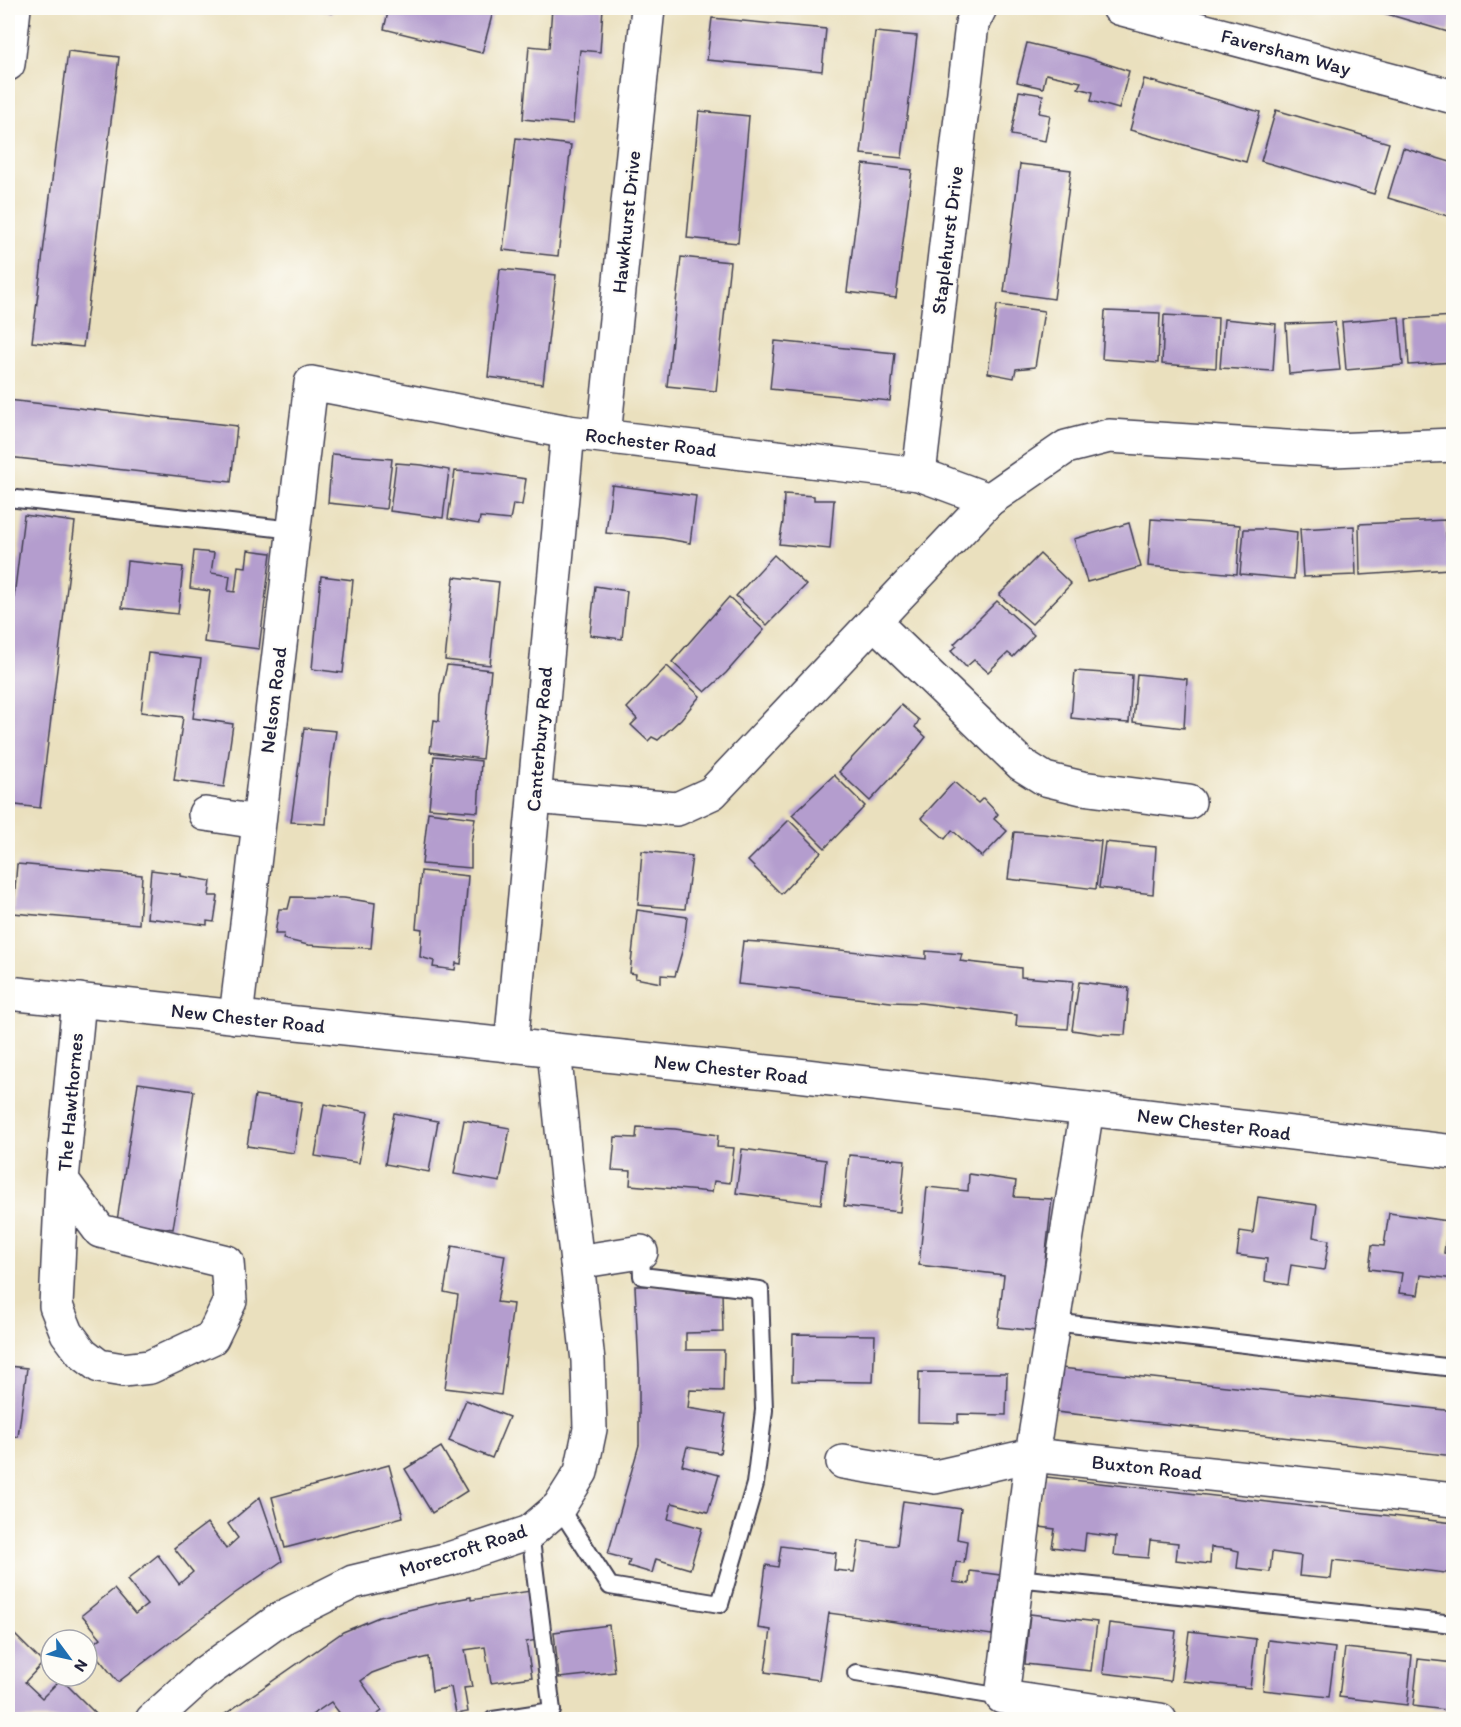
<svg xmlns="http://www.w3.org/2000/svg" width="1461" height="1727" viewBox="0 0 1461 1727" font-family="Itim,sans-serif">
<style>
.building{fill:#b49dce}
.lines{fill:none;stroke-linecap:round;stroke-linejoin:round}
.service-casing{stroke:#403e4f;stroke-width:20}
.minor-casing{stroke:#403e4f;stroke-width:36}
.secondary-casing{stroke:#403e4f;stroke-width:36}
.service{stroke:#fff;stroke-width:16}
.minor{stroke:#fff;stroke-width:33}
.secondary{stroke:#fff;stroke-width:33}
.labels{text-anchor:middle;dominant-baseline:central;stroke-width:4.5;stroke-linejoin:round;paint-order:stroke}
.street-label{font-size:20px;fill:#22223b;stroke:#fdfcf7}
</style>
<rect width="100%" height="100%" fill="#fdfcf7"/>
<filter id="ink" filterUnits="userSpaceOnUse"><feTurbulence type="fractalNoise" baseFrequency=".0167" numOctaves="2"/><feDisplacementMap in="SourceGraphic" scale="12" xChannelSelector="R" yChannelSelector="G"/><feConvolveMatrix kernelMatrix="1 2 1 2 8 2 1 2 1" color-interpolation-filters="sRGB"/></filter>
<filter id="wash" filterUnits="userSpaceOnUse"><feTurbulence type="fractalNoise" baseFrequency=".008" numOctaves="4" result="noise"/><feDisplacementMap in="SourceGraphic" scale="24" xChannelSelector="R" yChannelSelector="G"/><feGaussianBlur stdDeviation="1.35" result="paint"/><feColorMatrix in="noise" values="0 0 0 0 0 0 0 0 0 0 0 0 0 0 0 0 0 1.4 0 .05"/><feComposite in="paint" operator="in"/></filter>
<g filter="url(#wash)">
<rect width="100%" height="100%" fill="#eae0be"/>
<g id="blocks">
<g class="building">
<polygon points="311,8 333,8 332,13"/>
<polygon points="389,8 494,8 482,53 384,29"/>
<polygon points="552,8 603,8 600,52 580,50 573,124 523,119 529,46 549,48"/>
<polygon points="1367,8 1454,8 1454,14 1448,32"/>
<polygon points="712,18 826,29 822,71 707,60"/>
<polygon points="875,32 917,36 902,158 861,154"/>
<polygon points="1027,43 1086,57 1129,71 1119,109 1091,101 1093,92 1078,88 1081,82 1046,74 1043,88 1017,82"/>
<polygon points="68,51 119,57 83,347 32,342"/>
<polygon points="1144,79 1260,112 1246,162 1130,130"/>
<polygon points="1019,91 1043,95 1039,113 1050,115 1045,141 1011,135"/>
<polygon points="1276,110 1389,143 1374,194 1261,161"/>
<polygon points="699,111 749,116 738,243 687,238"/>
<polygon points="516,138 571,145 558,256 503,250"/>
<polygon points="1403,148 1454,163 1454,218 1388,198"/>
<polygon points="863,164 912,170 896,298 847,292"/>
<polygon points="1020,164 1071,170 1054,299 1004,292"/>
<polygon points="681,257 730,262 716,391 667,386"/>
<polygon points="500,269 556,275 543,384 488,377"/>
<polygon points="997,305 1044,311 1035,367 1016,369 1014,378 988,373"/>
<polygon points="1105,311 1160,313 1158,363 1102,359"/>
<polygon points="1164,315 1218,318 1216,368 1162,364"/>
<polygon points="1454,316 1454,362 1409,365 1406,319"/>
<polygon points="1399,317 1403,365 1346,370 1342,322"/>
<polygon points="1224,319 1276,324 1273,371 1220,368"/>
<polygon points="1335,322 1340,370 1289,374 1286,324"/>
<polygon points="775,341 895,353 890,401 770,389"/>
<polygon points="8,400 237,426 231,482 8,457"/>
<polygon points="332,454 392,459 386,509 328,503"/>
<polygon points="396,463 422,465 449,470 443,518 390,511"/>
<polygon points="455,471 487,473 526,479 522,505 513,504 510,520 480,517 479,524 448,519"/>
<polygon points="612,485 696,496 690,543 662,538 606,533"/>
<polygon points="784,494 814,496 814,500 834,500 830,549 779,544 783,522"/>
<polygon points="24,515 75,522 40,808 8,804 8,646"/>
<polygon points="1151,519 1240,525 1237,574 1148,566"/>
<polygon points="1449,519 1454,519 1454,545 1452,545"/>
<polygon points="1445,520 1449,569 1360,575 1359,524"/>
<polygon points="1129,523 1141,567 1087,582 1074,539"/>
<polygon points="1354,526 1356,575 1303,577 1300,529"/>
<polygon points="1244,529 1271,529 1297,532 1294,579 1240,574"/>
<polygon points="248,550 271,553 259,649 204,642 210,591 190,588 194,551 214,553 211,573 230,576 228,591 235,592 238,566 246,567"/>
<polygon points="1040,554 1071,584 1032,624 999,595"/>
<polygon points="774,555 806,585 767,625 736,596"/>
<polygon points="127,561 183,567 178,614 122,608"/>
<polygon points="321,576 353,580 343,673 312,669"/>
<polygon points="454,577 499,582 490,665 445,660"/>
<polygon points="595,586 627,591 622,639 590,635"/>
<polygon points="729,597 764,630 726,673 705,692 672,662"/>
<polygon points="997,601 1034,635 1013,657 1008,653 988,672 974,660 966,667 951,651 957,646 954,644"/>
<polygon points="148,653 201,659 193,718 233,724 224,787 174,780 183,717 141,712"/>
<polygon points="447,665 491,670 482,759 430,752 434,720 439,721 440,695"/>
<polygon points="667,666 700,696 681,719 658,740 652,737 648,741 631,725 637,719 627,708"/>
<polygon points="1075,671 1132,675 1129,723 1100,721 1071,718"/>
<polygon points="1137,674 1187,679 1184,728 1133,722"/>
<polygon points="901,705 919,720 915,727 926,737 907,761 870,801 839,772"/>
<polygon points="304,728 336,731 329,779 326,824 291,822"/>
<polygon points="434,756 481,761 478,812 429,808"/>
<polygon points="834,775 865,806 825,848 792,815"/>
<polygon points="954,782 978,803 983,798 998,814 994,819 1007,831 982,857 952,830 945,839 921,818"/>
<polygon points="428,812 475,818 471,844 471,868 422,864"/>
<polygon points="789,820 821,852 781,894 748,861"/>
<polygon points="1014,832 1043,834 1101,841 1096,889 1008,879"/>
<polygon points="1105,842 1156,847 1153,894 1099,888"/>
<polygon points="642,851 692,856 685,909 638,905"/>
<polygon points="17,864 142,875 139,924 13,913"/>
<polygon points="151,870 181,874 181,876 211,881 209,896 218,896 214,922 207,921 207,925 147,918"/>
<polygon points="421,871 468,876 461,964 456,963 455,970 433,967 434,961 420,957 422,929 416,928"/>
<polygon points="291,897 344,898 375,903 371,948 338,947 308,945 283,939 284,934 275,934 279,909 288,909"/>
<polygon points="637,910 687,917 683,948 675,976 661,975 661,983 635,978 636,974 630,973"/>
<polygon points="743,941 773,943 926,959 926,951 962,954 960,961 1021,968 1021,977 1073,981 1068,1029 1016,1026 1017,1015 921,1003 891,1002 829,995 799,990 738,984"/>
<polygon points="1079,982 1129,988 1125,1035 1098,1034 1072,1030"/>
<polygon points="138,1083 194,1091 173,1229 117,1221"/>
<polygon points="255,1095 302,1102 294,1153 247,1146"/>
<polygon points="324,1104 368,1112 359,1163 315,1156"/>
<polygon points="394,1113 438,1121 429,1172 385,1164"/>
<polygon points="464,1120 510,1128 500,1182 454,1174"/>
<polygon points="637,1127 675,1129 718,1135 717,1147 734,1148 730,1183 714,1181 712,1192 630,1185 631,1171 612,1170 615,1137 636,1138"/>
<polygon points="742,1149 826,1160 821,1204 736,1193"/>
<polygon points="849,1155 905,1160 900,1212 844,1206"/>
<polygon points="969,1174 1016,1181 1014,1197 1052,1199 1037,1331 998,1327 1004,1275 919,1265 927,1187 968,1191"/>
<polygon points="1258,1197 1317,1205 1313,1237 1329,1240 1324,1270 1291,1265 1288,1285 1265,1281 1267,1259 1237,1255 1240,1231 1253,1233"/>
<polygon points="1389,1213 1448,1221 1444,1253 1454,1254 1454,1279 1421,1275 1418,1295 1399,1293 1402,1273 1369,1269 1372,1245 1384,1246"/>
<polygon points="452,1246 505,1255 497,1302 513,1304 501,1395 445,1388 458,1295 444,1292"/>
<polygon points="635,1286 686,1286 686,1293 722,1292 723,1332 686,1333 686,1350 724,1350 723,1391 690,1390 688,1408 726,1414 720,1453 687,1447 682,1465 719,1475 708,1512 672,1503 668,1519 702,1528 690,1569 656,1559 652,1573 628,1566 630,1560 608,1554 639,1445 639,1368"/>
<polygon points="793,1334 875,1335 873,1382 792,1381"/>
<polygon points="8,1366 27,1368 18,1437 8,1435"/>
<polygon points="1061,1368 1454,1411 1454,1456 1056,1412"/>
<polygon points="919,1372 1007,1373 1006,1415 958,1414 958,1423 918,1422"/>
<polygon points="466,1400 509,1417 492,1458 449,1441"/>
<polygon points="441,1447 467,1491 432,1513 405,1469"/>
<polygon points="389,1465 403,1517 285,1548 272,1497"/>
<polygon points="1046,1477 1454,1523 1454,1574 1333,1560 1331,1579 1299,1576 1301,1556 1272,1552 1270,1572 1237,1568 1239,1551 1230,1549 1211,1547 1210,1564 1176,1560 1178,1543 1150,1540 1148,1558 1114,1555 1116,1537 1086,1533 1084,1551 1052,1547 1055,1529 1040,1527"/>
<polygon points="260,1497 282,1561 234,1594 118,1682 89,1647 101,1638 82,1615 114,1589 135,1614 147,1605 127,1580 158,1555 179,1584 193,1572 174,1548 207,1523 226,1549 238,1538 228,1524"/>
<polygon points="903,1501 961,1509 957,1539 967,1541 964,1563 956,1562 953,1582 969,1584 970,1571 1000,1575 992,1635 829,1613 819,1680 765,1672 771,1630 758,1628 766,1565 778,1567 781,1546 836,1553 834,1570 854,1572 859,1541 897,1546"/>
<polygon points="530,1591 537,1640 526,1642 532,1677 491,1683 485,1647 465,1650 472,1687 464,1688 468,1712 456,1714 451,1687 432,1691 428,1657 391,1666 372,1673 361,1681 382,1711 370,1719 344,1719 331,1702 312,1715 315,1719 218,1719 343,1632 379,1617 438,1603 471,1597 471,1600"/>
<polygon points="1030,1614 1097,1622 1091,1671 1025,1664"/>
<polygon points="1109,1623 1176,1631 1170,1681 1103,1673"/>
<polygon points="609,1625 615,1672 559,1678 554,1632"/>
<polygon points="1189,1631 1256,1639 1250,1688 1183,1681"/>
<polygon points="15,1635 43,1663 25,1682 42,1698 61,1679 96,1714 90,1719 8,1719 8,1643"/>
<polygon points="1268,1640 1335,1648 1329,1697 1263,1690"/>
<polygon points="1345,1648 1412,1655 1407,1705 1339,1697"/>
<polygon points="1418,1659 1454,1663 1454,1711 1413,1706"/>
</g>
</g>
</g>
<g filter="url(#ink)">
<use href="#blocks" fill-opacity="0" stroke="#403e4f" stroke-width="1.5"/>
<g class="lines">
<g class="service-casing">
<g id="service">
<polyline points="8,498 294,530"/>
<polyline points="1053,1322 1454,1368"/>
<polyline points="559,1507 610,1586 720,1604 755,1484 764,1410 760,1290 642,1276 641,1252"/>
<polyline points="1017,1578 1454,1624"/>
<polyline points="856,1673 1002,1697"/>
<polyline points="493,1720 552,1711 530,1532"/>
</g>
</g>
<g class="minor-casing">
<g id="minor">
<polyline points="1119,8 1454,97"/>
<polyline points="8,64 14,8"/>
<polyline points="604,436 648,8"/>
<polyline points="919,474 972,24 980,8"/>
<polyline points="874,622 1021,764 1045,779 1082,788 1189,802"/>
<polyline points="534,797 677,809 712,793 989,500 1066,447 1109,436 1333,450 1454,445"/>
<polyline points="205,814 258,822"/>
<polyline points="236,1017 311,383 568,432 919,474 989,500"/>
<polyline points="511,1046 568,432"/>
<polyline points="1087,1109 1032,1455 1002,1697 1160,1720"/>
<polyline points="62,1180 56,1306 67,1333 82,1353 99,1366 123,1370 150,1367 212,1338 230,1301 227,1262 100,1231 62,1180 79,1000"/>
<polyline points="577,1262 641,1252"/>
<polyline points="843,1462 935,1477 1032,1455 1454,1500"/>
<polyline points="152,1720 203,1674 283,1617 353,1582 449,1559 530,1532 559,1507 581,1472 590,1429 588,1361 577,1262 569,1198 554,1050"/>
</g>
</g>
<g class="secondary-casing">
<polyline id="secondary" points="8,993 806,1076 1454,1152"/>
</g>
<use href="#service" class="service"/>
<use href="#minor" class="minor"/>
<use href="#secondary" class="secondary"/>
</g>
</g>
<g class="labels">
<g class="street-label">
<text transform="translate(1286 52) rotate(15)">Faversham Way</text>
<text transform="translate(626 222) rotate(-84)">Hawkhurst Drive</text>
<text transform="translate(947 240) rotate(-83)">Staplehurst Drive</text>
<text transform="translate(651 442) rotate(7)">Rochester Road</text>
<text transform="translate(273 700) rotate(-83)">Nelson Road</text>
<text transform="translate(539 739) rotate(-85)">Canterbury Road</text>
<text transform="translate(248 1018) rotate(6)">New Chester Road</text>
<text transform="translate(731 1069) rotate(6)">New Chester Road</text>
<text transform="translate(70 1102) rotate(-85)">The Hawthornes</text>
<text transform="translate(1214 1124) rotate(7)">New Chester Road</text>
<text transform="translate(1147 1467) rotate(6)">Buxton Road</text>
<text transform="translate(463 1550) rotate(-18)">Morecroft Road</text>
</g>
</g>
<rect width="1461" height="1727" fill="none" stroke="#fdfcf7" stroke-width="30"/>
<g transform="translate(69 1658) rotate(123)"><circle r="28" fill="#fdfcf7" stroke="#a5a5ac" stroke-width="1.5"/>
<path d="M0-4.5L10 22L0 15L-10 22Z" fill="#1f6fb2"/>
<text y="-9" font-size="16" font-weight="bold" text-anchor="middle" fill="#22223b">N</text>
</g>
</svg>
